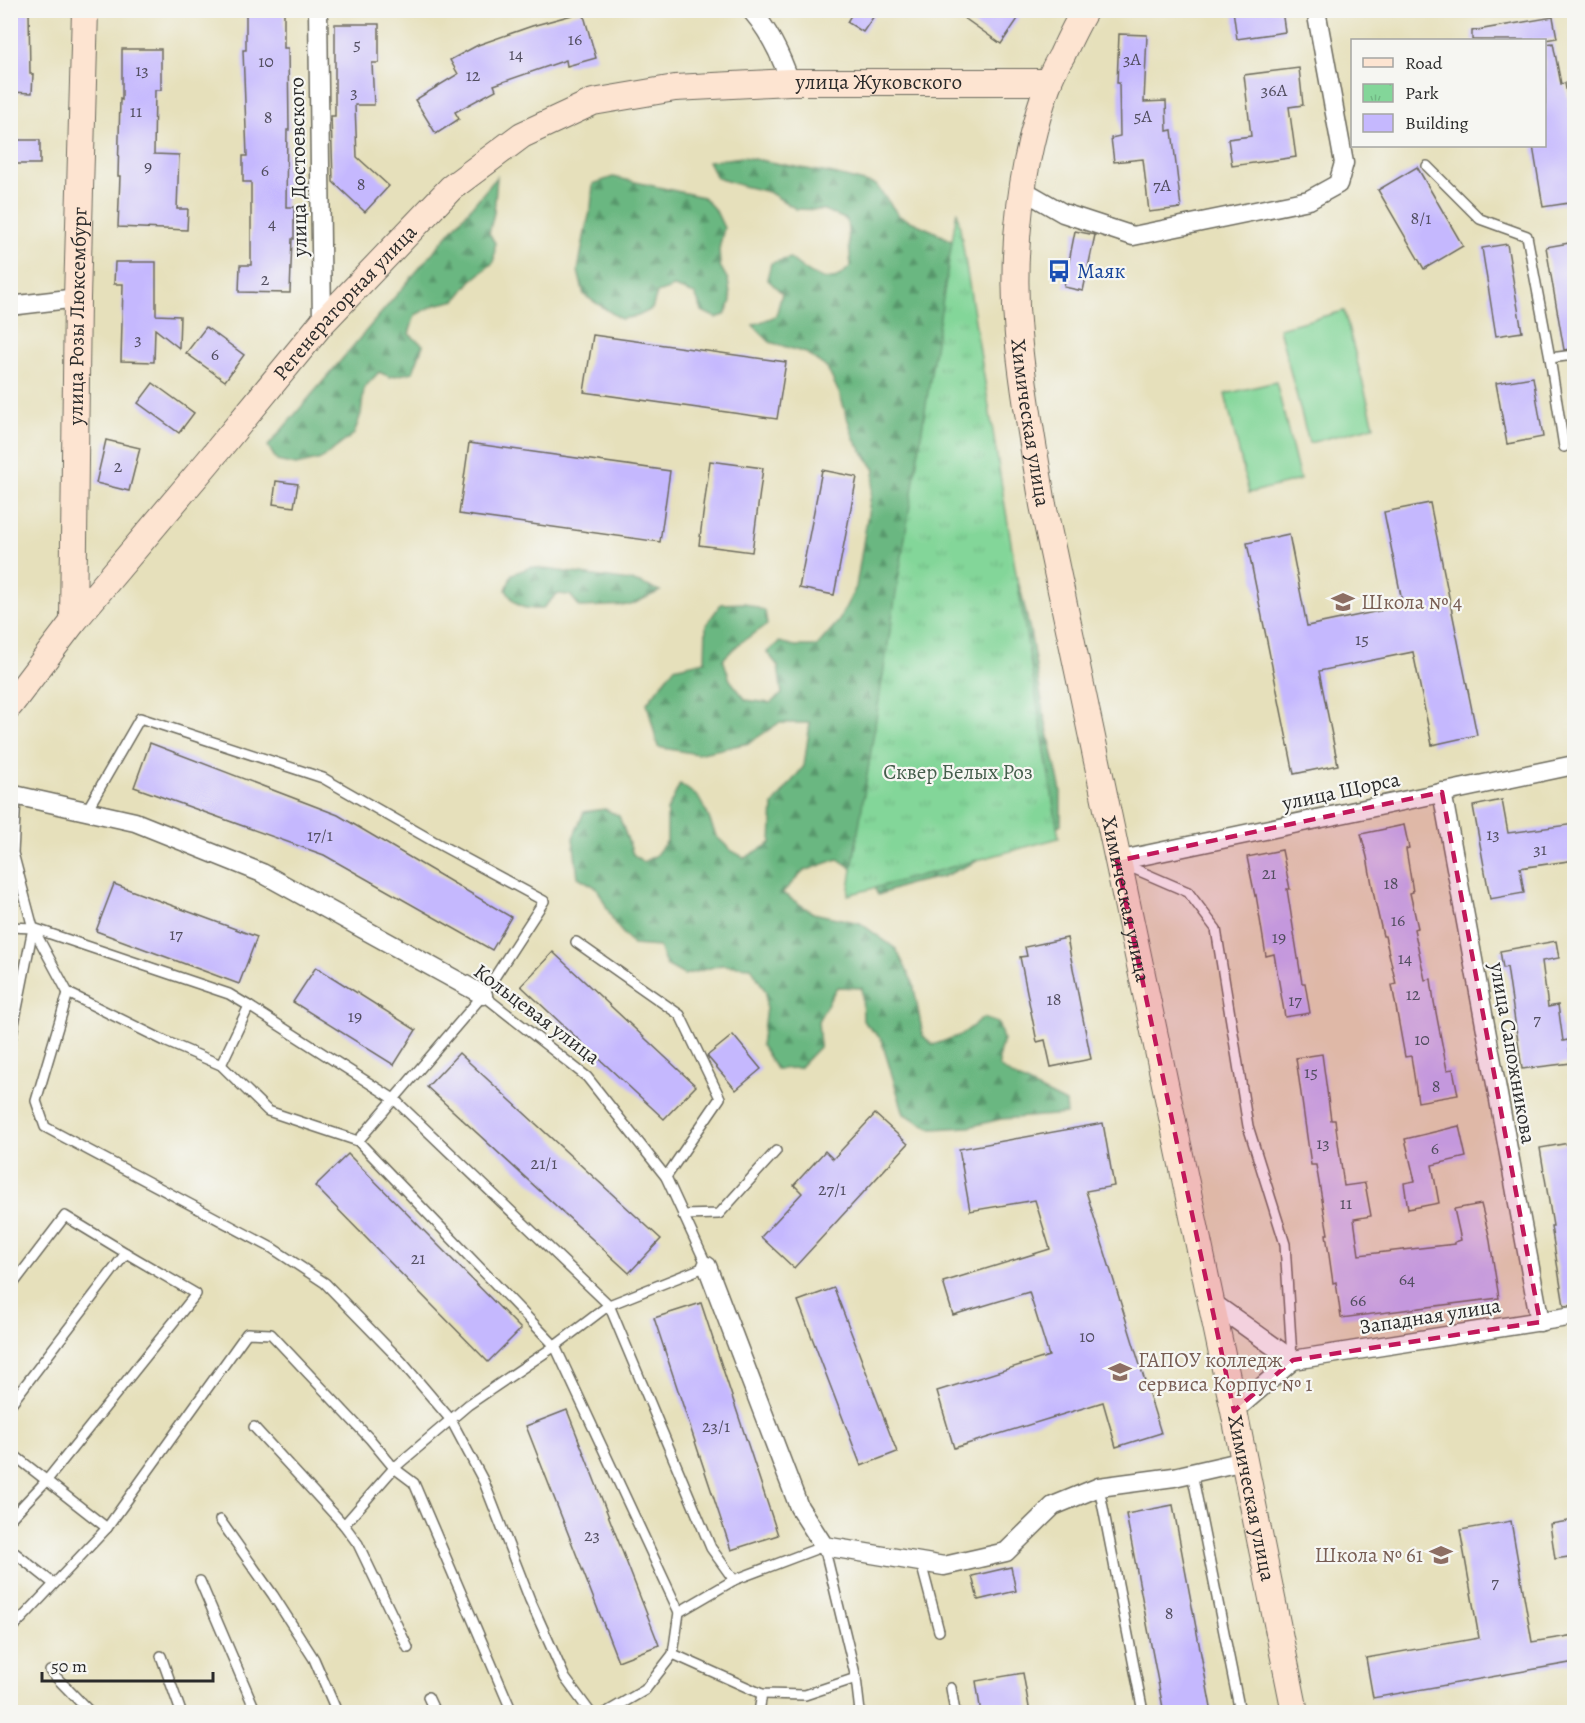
<svg xmlns="http://www.w3.org/2000/svg" width="1585" height="1723" viewBox="0 0 1585 1723" font-family="Alegreya,serif">
<style>
.forest{fill:url(#forest-firs);stroke:#4a7156;stroke-width:1.5}
.park{fill:url(#park-tufts);stroke:#578062;stroke-width:1.5}
.pitch{fill:#83d699;stroke:#578062;stroke-width:1.5}
.building{fill:#c5b8fe}
.lines{fill:none;stroke-linecap:round;stroke-linejoin:round}
.lane-casing{stroke:#6c6a5d;stroke-width:12}
.street-casing{stroke:#6c6a5d;stroke-width:21}
.secondary-casing{stroke:#6c6a5d;stroke-width:28}
.lane{stroke:#fff;stroke-width:9}
.street{stroke:#fff;stroke-width:18}
.secondary{stroke:#fde4d1;stroke-width:26}
.marked{fill:#c2185b;fill-opacity:0.2;stroke:#c2185b;stroke-width:4.5;stroke-dasharray:12 8;stroke-linejoin:round}
.labels{text-anchor:middle;dominant-baseline:central;stroke-width:4.5;stroke-linejoin:round;paint-order:stroke}
.number-label{font-size:18px;fill:#524e60}
.street-label{font-size:21px;fill:#2b2b2b;stroke:#f6f6f2}
.transit-label{font-size:21px;fill:#164399;stroke:#f6f6f2;text-anchor:start}
.education-label{font-size:21px;fill:#785e54;stroke:#f6f6f2;text-anchor:start}
.park-label{font-size:21px;fill:#455e4c;stroke:#f6f6f2}
</style>
<defs>
<pattern id="forest-firs" width="22" height="20" patternUnits="userSpaceOnUse" patternTransform="scale(1.5)"><rect width="22" height="20" fill="#6ab781"/><path d="M5 1l3.5 6h-7zM16 11l3.5 6h-7z" fill="#57956a"/></pattern>
<pattern id="park-tufts" width="24" height="20" patternUnits="userSpaceOnUse" patternTransform="scale(1.5)"><rect width="24" height="20" fill="#83d699"/><path d="M3 7l-1-3M5 7V3M7 7l1-3M15 17l-1-3M17 17v-4M19 17l1-3" fill="none" stroke="#71b884"/></pattern>
</defs>
<rect width="100%" height="100%" fill="#f6f6f2"/>
<filter id="ink" filterUnits="userSpaceOnUse"><feTurbulence type="fractalNoise" baseFrequency=".0167" numOctaves="2"/><feDisplacementMap in="SourceGraphic" scale="12" xChannelSelector="R" yChannelSelector="G"/><feConvolveMatrix kernelMatrix="1 2 1 2 8 2 1 2 1" color-interpolation-filters="sRGB"/></filter>
<filter id="wash" filterUnits="userSpaceOnUse"><feTurbulence type="fractalNoise" baseFrequency=".008" numOctaves="4" result="noise"/><feDisplacementMap in="SourceGraphic" scale="24" xChannelSelector="R" yChannelSelector="G"/><feGaussianBlur stdDeviation="1.35" result="paint"/><feColorMatrix in="noise" values="0 0 0 0 0 0 0 0 0 0 0 0 0 0 0 0 0 1.4 0 .05"/><feComposite in="paint" operator="in"/></filter>
<g filter="url(#wash)">
<rect width="100%" height="100%" fill="#e6e0bb"/>
<g class="forest">
<path d="M 743,157 L 833,174 L 876,185 L 899,216 L 933,231 L 962,247 L 1014,571 L 1021,591 L 1030,631 L 1044,714 L 1061,791 L 1061,824 L 1039,838 L 1009,843 L 973,863 L 942,877 L 909,884 L 878,895 L 871,881 L 838,859 L 804,871 L 782,893 L 813,913 L 860,923 L 896,949 L 913,983 L 923,1036 L 933,1045 L 961,1035 L 983,1018 L 998,1023 L 1003,1039 L 999,1055 L 999,1067 C 1020,1082 1044,1091 1066,1103 L 1067,1114 L 1001,1119 L 969,1127 L 932,1129 L 904,1114 L 881,1039 L 863,1021 L 862,988 L 837,987 L 818,1021 L 820,1046 L 799,1068 L 776,1069 L 761,1045 L 766,1008 L 766,992 L 751,967 L 721,965 L 684,975 L 666,965 L 659,947 L 633,945 L 615,924 L 597,888 L 578,877 L 573,838 L 584,812 L 605,809 L 619,816 L 633,854 L 643,862 L 655,856 L 667,841 L 667,811 L 680,784 L 698,797 L 707,813 L 716,836 L 732,851 L 745,858 L 771,843 L 773,805 L 804,766 L 810,723 L 779,723 L 749,743 L 697,754 L 658,747 L 647,703 L 674,668 L 705,661 L 706,625 L 721,604 L 745,603 L 765,611 L 767,625 L 740,643 L 723,659 L 730,680 L 746,700 L 770,703 L 782,694 L 778,666 L 767,652 L 779,642 L 795,646 L 817,646 L 838,622 L 856,587 L 875,470 L 854,439 L 840,395 L 827,368 L 806,353 L 770,342 L 753,325 L 776,316 L 782,293 L 767,279 L 771,263 L 790,258 C 803,269 821,285 839,276 C 843,274 847,269 851,266 L 847,220 L 824,210 L 796,209 L 769,192 L 743,186 L 717,178 L 708,161 Z"/>
<polygon points="497,177 494,213 489,233 495,243 494,262 471,281 456,300 435,305 415,315 409,334 423,345 413,372 390,377 379,372 364,388 361,414 354,434 321,459 296,465 277,461 268,446"/>
<polygon points="613,177 703,197 716,211 724,228 719,249 720,266 728,280 731,301 725,315 716,318 702,311 695,294 674,287 657,293 652,309 638,316 621,319 584,295 578,271 585,232 591,208 593,184"/>
<path d="M 531,567 L 637,582 L 660,591 L 631,605 L 580,607 L 570,595 L 557,594 L 542,609 C 522,609 517,608 506,590 L 512,574 Z"/>
</g>
<polygon class="park" points="957,210 1059,838 848,895"/>
<g class="pitch">
<polygon points="1344,311 1374,426 1309,443 1279,328"/>
<polygon points="1276,382 1300,480 1249,493 1225,394"/>
</g>
<g id="blocks">
<g class="building">
<polygon points="10,10 29,10 30,74 33,74 32,93 10,92"/>
<polygon points="246,10 284,10 284,48 288,48 289,130 287,130 286,207 294,207 294,239 292,239 290,293 239,292 240,265 251,265 251,182 243,182 243,156 247,156 243,50 246,50"/>
<polygon points="854,10 878,10 863,32 847,22"/>
<polygon points="953,10 1024,10 1001,44"/>
<polygon points="1233,10 1282,10 1285,32 1237,39"/>
<polygon points="583,12 596,58 567,66 566,60 494,85 496,90 455,112 459,119 436,134 415,100 458,74 450,60 478,45 532,26"/>
<polygon points="1553,17 1557,38 1545,40 1472,40 1472,31"/>
<polygon points="335,24 379,24 379,63 372,63 374,105 355,105 357,157 389,186 365,212 333,182 331,116 335,116"/>
<polygon points="1119,34 1147,35 1144,102 1166,101 1167,131 1172,130 1181,208 1149,212 1143,159 1114,162 1111,138 1120,136 1119,83 1117,83"/>
<polygon points="1553,43 1561,84 1565,83 1575,140 1575,202 1543,207 1533,146 1545,146 1545,44"/>
<polygon points="122,49 161,49 161,90 155,90 154,154 179,155 177,209 188,209 187,230 118,227 120,176 118,176 120,99 122,100"/>
<polygon points="1299,68 1303,105 1289,107 1296,157 1232,166 1228,139 1251,136 1244,75"/>
<rect x="10" y="140" width="30" height="24"/>
<polygon points="1417,167 1463,246 1424,269 1378,190"/>
<polygon points="1075,231 1095,235 1083,291 1064,287"/>
<polygon points="1575,242 1575,348 1564,350 1546,247"/>
<polygon points="1507,244 1522,332 1496,336 1482,248"/>
<polygon points="115,262 156,262 156,315 180,316 179,348 155,329 154,362 121,361 123,284 114,284"/>
<polygon points="206,327 244,355 225,381 186,353"/>
<polygon points="593,335 786,362 777,419 584,392"/>
<polygon points="1533,377 1543,437 1507,444 1496,383"/>
<polygon points="153,383 194,413 179,433 138,403"/>
<polygon points="106,440 140,448 129,491 96,483"/>
<polygon points="469,443 670,471 660,542 459,514"/>
<polygon points="710,461 763,468 752,552 699,545"/>
<polygon points="822,470 857,477 834,595 799,588"/>
<polygon points="276,481 298,484 294,507 273,504"/>
<polygon points="1430,503 1477,735 1432,745 1413,652 1319,671 1338,765 1294,774 1247,543 1289,534 1307,626 1403,606 1384,512"/>
<polygon points="150,743 338,815 511,917 492,950 324,855 134,787"/>
<polygon points="1502,800 1508,833 1575,824 1575,860 1520,868 1524,893 1490,899 1473,806"/>
<polygon points="1404,825 1409,848 1406,849 1413,892 1410,893 1418,928 1414,929 1425,980 1431,979 1434,1002 1447,1070 1453,1069 1458,1095 1418,1102 1411,1056 1405,1057 1392,985 1396,984 1385,936 1383,936 1375,901 1367,857 1361,834"/>
<polygon points="1282,850 1290,889 1287,889 1302,983 1305,983 1310,1013 1285,1017 1274,954 1266,956 1256,895 1255,896 1247,857"/>
<polygon points="114,884 257,937 239,984 96,931"/>
<polygon points="1067,938 1091,1059 1051,1067 1045,1040 1037,1042 1020,957 1027,956 1025,947"/>
<polygon points="1556,941 1559,958 1542,961 1548,1007 1558,1005 1563,1041 1568,1040 1571,1063 1522,1069 1507,967 1503,968 1500,951"/>
<polygon points="553,952 696,1086 664,1119 521,986"/>
<polygon points="316,967 416,1030 394,1065 293,1002"/>
<polygon points="733,1035 761,1069 736,1090 707,1056"/>
<polygon points="459,1053 661,1239 629,1273 427,1087"/>
<polygon points="1322,1054 1331,1120 1335,1120 1344,1186 1365,1183 1371,1216 1354,1219 1359,1255 1455,1244 1455,1242 1461,1240 1454,1209 1481,1204 1489,1235 1499,1298 1341,1318 1336,1282 1333,1283 1326,1234 1328,1234 1316,1165 1311,1165 1296,1058"/>
<polygon points="875,1114 908,1144 794,1268 761,1237 802,1193 794,1185 825,1151 833,1159"/>
<polygon points="1103,1123 1114,1186 1086,1191 1161,1433 1116,1447 1103,1402 954,1448 937,1391 1049,1356 1029,1292 953,1315 943,1282 1050,1249 1035,1200 970,1211 959,1149"/>
<polygon points="1459,1126 1466,1157 1432,1165 1439,1203 1408,1209 1404,1183 1415,1181 1405,1139"/>
<polygon points="1575,1142 1575,1305 1564,1306 1551,1226 1553,1226 1540,1148"/>
<polygon points="348,1154 521,1329 488,1362 315,1186"/>
<polygon points="834,1288 897,1452 861,1466 798,1301"/>
<polygon points="701,1303 778,1535 731,1550 654,1318"/>
<polygon points="567,1410 659,1645 618,1661 526,1426"/>
<polygon points="1173,1505 1212,1713 1164,1713 1126,1514"/>
<polygon points="1575,1520 1575,1556 1555,1559 1550,1524"/>
<polygon points="1511,1521 1532,1642 1575,1635 1575,1662 1373,1698 1366,1658 1479,1638 1460,1530"/>
<polygon points="1011,1567 1016,1591 978,1600 972,1576"/>
<polygon points="1023,1673 1030,1713 981,1713 976,1681"/>
</g>
</g>
</g>
<g filter="url(#ink)">
<use href="#blocks" fill-opacity="0" stroke="#6c6a5d" stroke-width="1.5"/>
<g class="lines">
<g class="lane-casing">
<g id="lane">
<polyline points="1427,166 1480,219 1527,236 1550,358 1574,355"/>
<polyline points="1550,358 1564,447"/>
<polyline points="16,796 13,853 33,928 68,993 167,1042 221,1065 268,1111 358,1141 555,1346 679,1612"/>
<polyline points="87,810 140,718 323,778 433,841 544,901 483,995 394,1099 609,1305 711,1548 734,1580"/>
<polyline points="1121,863 1188,892 1216,929 1248,1126 1285,1244 1292,1358"/>
<polyline points="10,927 33,928 229,994 249,1006 394,1099 358,1141"/>
<polyline points="576,942 680,1015 720,1098 666,1177"/>
<polyline points="68,993 36,1101 45,1127 272,1248 325,1283 401,1361 451,1420 484,1482 530,1600 565,1678 590,1712"/>
<polyline points="10,1044 33,928"/>
<polyline points="221,1065 249,1006"/>
<polyline points="683,1215 719,1214 776,1151"/>
<polyline points="10,1288 65,1216 126,1253 196,1294 47,1480 10,1519"/>
<polyline points="10,1405 126,1253"/>
<polyline points="254,1427 344,1525 358,1544 408,1648"/>
<polyline points="10,1452 107,1528"/>
<polyline points="1192,1473 1240,1712"/>
<polyline points="1099,1487 1143,1712"/>
<polyline points="220,1520 273,1595 314,1659 337,1712"/>
<polyline points="344,1525 394,1468 468,1405 555,1346 609,1305 707,1266 666,1177 587,1077 483,995"/>
<polyline points="10,1549 54,1584"/>
<polyline points="921,1563 939,1631"/>
<polyline points="200,1581 256,1712"/>
<polyline points="10,1631 107,1528 247,1333 271,1334 370,1439 394,1468 414,1483 512,1712"/>
<polyline points="673,1654 762,1694 805,1695 856,1678"/>
<polyline points="161,1656 181,1712"/>
<polyline points="50,1671 90,1712"/>
<polyline points="951,1688 955,1712"/>
<polyline points="428,1697 435,1712"/>
<polyline points="607,1712 645,1690 673,1654 679,1612 734,1580 824,1546 856,1678 860,1712"/>
<polyline points="759,1712 762,1694"/>
</g>
</g>
<g class="street-casing">
<g id="street">
<polyline points="318,10 322,323"/>
<path d="M 751,10 C 770,32 781,55 790,82"/>
<polyline points="1023,190 1063,213 1133,236 1309,200 1338,184 1344,163 1316,10"/>
<polyline points="10,306 77,298"/>
<polyline points="1442,792 1540,1322"/>
<polyline points="10,794 135,822 262,873 483,995"/>
<polyline points="1117,861 1574,765"/>
<polyline points="707,1266 799,1507 824,1546 944,1566 1006,1552 1053,1506 1099,1487 1174,1477 1244,1461"/>
<polyline points="1210,1301 1293,1360 1234,1411"/>
<polyline points="1293,1360 1574,1316"/>
</g>
</g>
<g class="secondary-casing">
<g id="secondary">
<path id="s1" d="M 1085,10 C 1076,25 1069,40 1062,55 C 1057,64 1051,74 1048,84 C 1021,160 1010,254 1018,335 C 1023,392 1034,449 1043,505 L 1234,1411 L 1295,1712"/>
<path id="s2" d="M 73,622 L 77,298 L 85,10"/>
<path id="s3" d="M 10,705 L 73,622 L 208,462 L 322,323 L 451,188 L 522,135 L 593,102 L 675,88 L 790,82 L 1049,82"/>
</g>
</g>
<use href="#lane" class="lane"/>
<use href="#street" class="street"/>
<use href="#secondary" class="secondary"/>
</g>
</g>
<path class="marked" d="M 1442,792 L 1540,1322 L 1293,1360 L 1234,1411 L 1117,861 Z"/>
<defs>
<g id="bus-bare" transform="scale(1.8)"><path d="M-5-6H5V4H4V6H2V4H-2V6H-4V4H-5ZM-3.5-4V0h7V-4ZM-3.5 1.2v1.5H-2V1.2ZM2 1.2v1.5H3.5V1.2Z" fill="#1a4fb4" stroke="#f6f6f2" stroke-width="2.5" paint-order="stroke"/></g>
<g id="school-bare" transform="scale(1.8)"><path d="M0-5L7-2L0 1L-7-2ZM-4 1L0 2.5L4 1V4Q0 6-4 4Z" fill="#8d6e63" stroke="#f6f6f2" stroke-width="2.5" paint-order="stroke"/></g>
<g id="university-bare" transform="scale(1.8)"><path d="M0-5L7-2L0 1L-7-2ZM-4 1L0 2.5L4 1V4Q0 6-4 4Z" fill="#8d6e63" stroke="#f6f6f2" stroke-width="2.5" paint-order="stroke"/></g>
</defs>
<g fill-rule="evenodd">
<use href="#bus-bare" x="1059" y="271"/>
<use href="#school-bare" x="1343" y="602"/>
<use href="#university-bare" x="1120" y="1372"/>
<use href="#school-bare" x="1441" y="1555"/>
</g>
<g class="labels">
<g class="number-label">
<text x="575" y="39">16</text>
<text x="357" y="44">5</text>
<text x="516" y="54">14</text>
<text x="1132" y="59">3А</text>
<text x="266" y="61">10</text>
<text x="142" y="70">13</text>
<text x="473" y="75">12</text>
<text x="1274" y="90">36А</text>
<text x="354" y="92">3</text>
<text x="136" y="111">11</text>
<text x="1143" y="116">5А</text>
<text x="268" y="117">8</text>
<text x="148" y="166">9</text>
<text x="265" y="170">6</text>
<text x="361" y="184">8</text>
<text x="1162" y="185">7А</text>
<text x="1421" y="218">8/1</text>
<text x="272" y="223">4</text>
<text x="265" y="279">2</text>
<text x="138" y="339">3</text>
<text x="215" y="354">6</text>
<text x="118" y="466">2</text>
<text x="1362" y="639">15</text>
<text x="1493" y="834">13</text>
<text x="320" y="835">17/1</text>
<text x="1540" y="849">31</text>
<text x="1269" y="873">21</text>
<text x="1391" y="883">18</text>
<text x="1398" y="920">16</text>
<text x="176" y="934">17</text>
<text x="1279" y="937">19</text>
<text x="1405" y="958">14</text>
<text x="1413" y="994">12</text>
<text x="1054" y="999">18</text>
<text x="1295" y="1000">17</text>
<text x="355" y="1016">19</text>
<text x="1537" y="1019">7</text>
<text x="1422" y="1039">10</text>
<text x="1311" y="1072">15</text>
<text x="1436" y="1086">8</text>
<text x="1323" y="1143">13</text>
<text x="1435" y="1148">6</text>
<text x="544" y="1163">21/1</text>
<text x="832" y="1189">27/1</text>
<text x="1346" y="1203">11</text>
<text x="418" y="1258">21</text>
<text x="1407" y="1279">64</text>
<text x="1358" y="1300">66</text>
<text x="1087" y="1336">10</text>
<text x="716" y="1426">23/1</text>
<text x="592" y="1535">23</text>
<text x="1495" y="1582">7</text>
<text x="1169" y="1613">8</text>
</g>
<g class="street-label">
<text stroke="none"><textPath href="#s3" startOffset="1134">улица Жуковского</textPath></text>
<text transform="translate(298 167) rotate(-91)">улица Достоевского</text>
<text stroke="none"><textPath href="#s3" startOffset="524">Регенераторная улица</textPath></text>
<text stroke="none"><textPath href="#s2" startOffset="306">улица Розы Люксембург</textPath></text>
<text stroke="none"><textPath href="#s1" startOffset="426">Химическая улица</textPath></text>
<text transform="translate(1341 791) rotate(-12)">улица Щорса</text>
<text stroke="none"><textPath href="#s1" startOffset="912">Химическая улица</textPath></text>
<text transform="translate(537 1014) rotate(37)">Кольцевая улица</text>
<text transform="translate(1513 1053) rotate(80)">улица Сапожникова</text>
<text transform="translate(1430 1316) rotate(-9)">Западная улица</text>
<text stroke="none"><textPath href="#s1" startOffset="1524">Химическая улица</textPath></text>
</g>
<g class="transit-label">
<text x="1077" y="271">Маяк</text>
</g>
<g class="education-label">
<text x="1361" y="602">Школа № 4</text>
<text x="1138" y="1360">ГАПОУ колледж<tspan x="1138" dy="24">сервиса Корпус № 1</tspan></text>
<text x="1423" y="1555" text-anchor="end">Школа № 61</text>
</g>
<g class="park-label">
<text x="958" y="772">Сквер Белых Роз</text>
</g>
</g>
<rect width="1585" height="1723" fill="none" stroke="#f6f6f2" stroke-width="36"/>
<rect x="1351" y="39" width="195" height="108" fill="#f6f6f2" stroke="#a5a5a2" stroke-width="1.5"/>
<rect x="1363" y="58" width="30" height="9" fill="#fde4d1" stroke="#a5a5a2" stroke-width="1.5"/>
<text x="1405" y="69" font-size="18" fill="#2b2b2b">Road</text>
<rect x="1363" y="84" width="30" height="18" fill="url(#park-tufts)" stroke="#a5a5a2" stroke-width="1.5"/>
<text x="1405" y="99" font-size="18" fill="#2b2b2b">Park</text>
<rect x="1363" y="114" width="30" height="18" fill="#c5b8fe" stroke="#a5a5a2" stroke-width="1.5"/>
<text x="1405" y="129" font-size="18" fill="#2b2b2b">Building</text>
<path d="M42 1672v9h171v-9" fill="none" stroke="#2b2b2b" stroke-width="3"/>
<text x="51" y="1672" font-size="18" fill="#2b2b2b" stroke="#f6f6f2" stroke-width="4.5" paint-order="stroke">50 m</text>
</svg>
